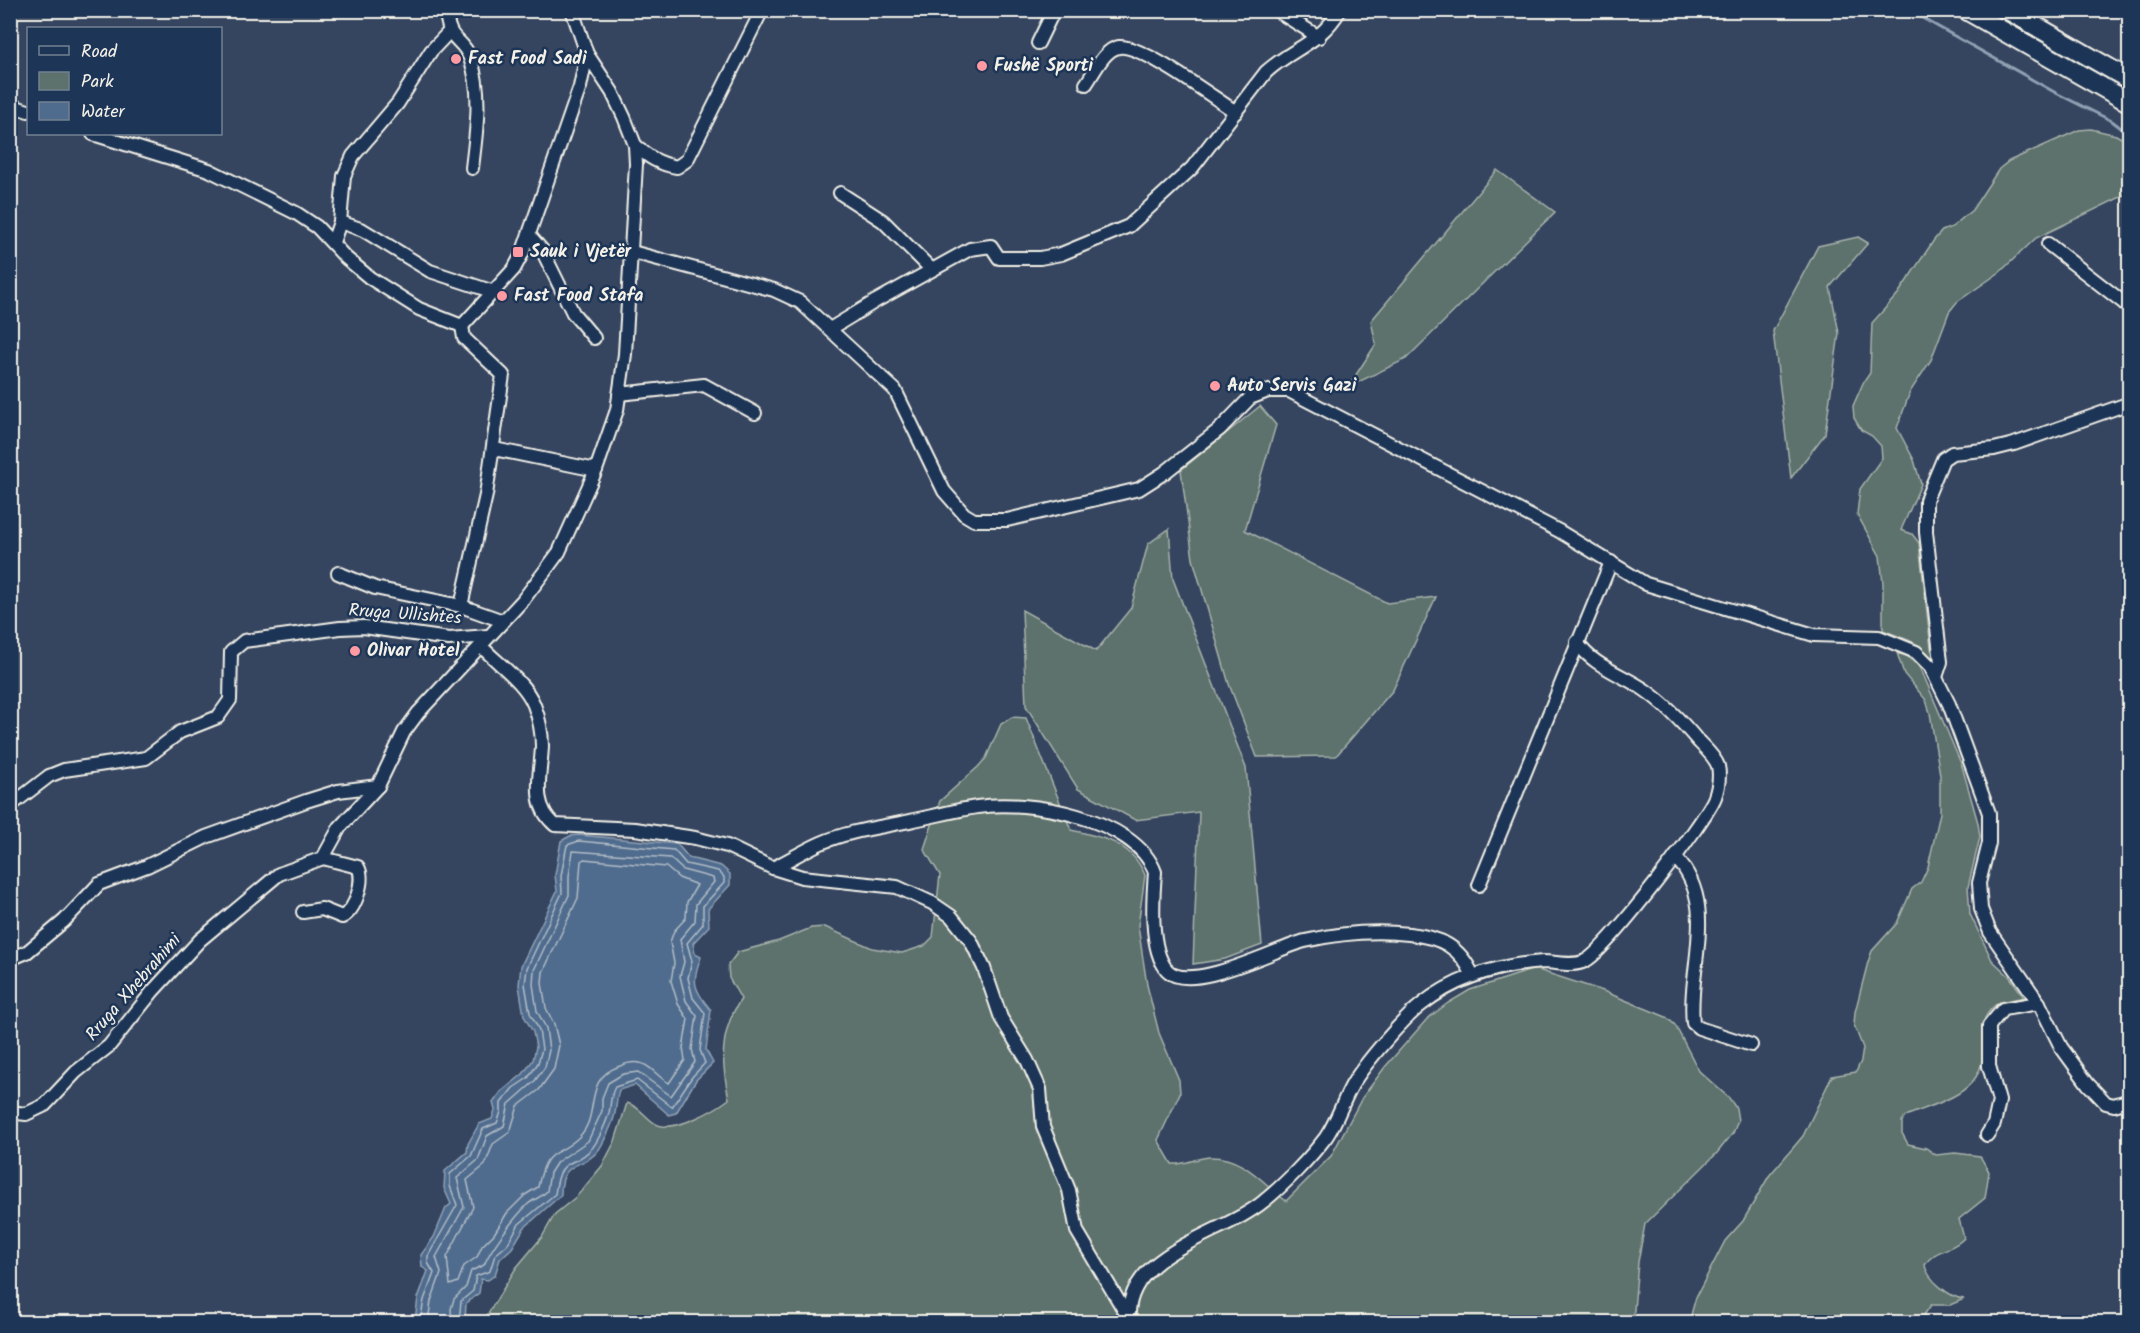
<svg xmlns="http://www.w3.org/2000/svg" width="2140" height="1333" viewBox="0 0 2140 1333" font-family="Kalam,sans-serif">
<style>
.green{fill:#5d726d;stroke:#a8b2aa;stroke-width:1.5}
.water{fill:#4f6c8f;stroke:#91a1b3;stroke-width:1.5}
.lines{fill:none;stroke-linecap:round;stroke-linejoin:round}
.shore{stroke:#b2bcc4;stroke-width:1.5}
.stream{stroke:#91a1b3;stroke-width:3}
.minor-casing{stroke:#f4f1e8;stroke-width:16}
.highway-casing{stroke:#f4f1e8;stroke-width:22}
.minor{stroke:#1d3557;stroke-width:12}
.highway{stroke:#1d3557;stroke-width:18}
.poi-dot{fill:#ff9aa2;stroke:#1d3557;stroke-width:2}
.labels{text-anchor:middle;dominant-baseline:central;stroke-width:5;stroke-linejoin:round;paint-order:stroke}
.poi-label{font-size:18px;font-weight:bold;fill:#f4f1e8;stroke:#1d3557;text-anchor:start}
.street-label{font-size:18px;fill:#f4f1e8;stroke:#1d3557}
</style>
<rect width="100%" height="100%" fill="#354560"/>
<filter id="ink" filterUnits="userSpaceOnUse"><feTurbulence type="fractalNoise" baseFrequency=".0167" numOctaves="2"/><feDisplacementMap in="SourceGraphic" scale="12" xChannelSelector="R" yChannelSelector="G"/><feConvolveMatrix kernelMatrix="1 2 1 2 8 2 1 2 1" color-interpolation-filters="sRGB"/></filter>
<g filter="url(#ink)">
<g class="green">
<polygon points="2091,129 2116,135 2130,143 2129,193 2036,238 2000,272 1957,302 1949,312 1931,360 1910,392 1897,428 1914,460 1921,484 1901,530 1912,534 1919,543 1931,648 1936,661 1913,642 1883,630 1883,583 1880,556 1857,514 1860,489 1882,458 1881,446 1872,436 1861,430 1854,418 1853,406 1863,383 1870,373 1872,323 1898,294 1934,240 1942,231 1952,227 1972,210 1999,169 2009,161 2079,130"/>
<polygon points="1497,170 1555,212 1406,359 1348,387 1376,344 1371,321"/>
<polygon points="1858,237 1868,243 1830,287 1839,333 1825,434 1791,478 1773,331 1818,246"/>
<polygon points="1260,406 1276,425 1245,530 1387,603 1436,597 1393,690 1336,756 1257,757 1229,684 1193,559 1181,470"/>
<polygon points="1169,529 1173,579 1246,768 1262,945 1225,959 1193,964 1199,812 1135,820 1078,789 1026,706 1022,610 1096,651 1131,608 1148,544"/>
<path d="M 1897,653 L 1907,656 L 1920,667 L 1962,766 L 1978,823 L 1980,837 L 1968,887 L 1970,914 L 1992,960 L 2010,977 L 2024,997 C 2005,1002 1996,998 1985,1018 C 1983,1034 1985,1051 1981,1065 C 1974,1096 1931,1105 1906,1116 L 1902,1121 L 1902,1133 L 1908,1144 L 1926,1148 L 1936,1155 L 1955,1153 L 1980,1156 L 1989,1172 L 1985,1198 L 1959,1219 L 1964,1238 C 1953,1251 1935,1248 1925,1265 C 1927,1279 1950,1298 1964,1299 L 1950,1305 L 1931,1305 L 1924,1315 L 1925,1322 L 1689,1322 L 1696,1297 L 1725,1241 L 1743,1221 L 1769,1176 L 1803,1136 L 1832,1076 L 1856,1072 L 1861,1061 L 1863,1048 L 1854,1025 L 1855,1012 L 1868,962 L 1872,951 L 1897,923 L 1912,889 L 1921,882 L 1928,867 L 1940,813 L 1940,775 L 1930,713 L 1926,700 L 1904,674 Z"/>
<path d="M 1012,717 L 1026,718 L 1071,830 C 1102,837 1131,842 1145,875 L 1138,926 L 1147,985 L 1159,1033 L 1179,1080 L 1180,1093 L 1158,1140 L 1172,1164 C 1185,1165 1195,1158 1209,1157 C 1243,1156 1262,1182 1286,1201 L 1331,1156 L 1362,1098 L 1385,1067 L 1427,1019 L 1448,1003 L 1470,990 L 1535,969 L 1603,991 L 1666,1017 L 1675,1025 L 1699,1071 L 1729,1098 L 1736,1108 L 1738,1121 L 1733,1133 L 1717,1153 L 1645,1224 L 1638,1262 L 1633,1322 L 483,1322 L 516,1268 L 542,1237 L 555,1214 L 577,1196 L 602,1166 L 615,1141 L 627,1103 C 643,1108 645,1119 658,1125 C 675,1132 715,1110 729,1099 C 721,1062 719,1033 741,999 L 729,978 L 728,965 L 738,952 L 779,941 L 811,928 L 825,927 L 872,948 L 902,953 L 924,946 L 933,937 L 940,875 L 924,849 L 940,801 L 978,767 L 986,758 L 1001,724 Z"/>
</g>
<path class="water" d="M 579,835 L 677,844 L 689,858 L 721,866 L 730,874 L 730,885 L 708,909 L 709,926 L 693,943 L 695,954 L 701,957 C 691,982 694,990 711,1010 L 706,1050 L 713,1063 L 696,1080 L 676,1113 L 669,1115 L 635,1085 L 619,1090 C 616,1099 617,1105 615,1113 C 613,1124 605,1139 600,1148 C 585,1171 561,1156 561,1195 L 524,1228 L 512,1248 L 500,1259 L 495,1275 L 488,1280 L 481,1279 L 479,1293 L 466,1303 L 465,1322 L 415,1320 L 418,1298 L 428,1271 L 422,1267 L 421,1255 L 434,1237 L 446,1208 L 451,1204 L 444,1188 L 445,1171 L 467,1152 L 468,1144 L 479,1124 L 492,1119 L 495,1110 L 493,1103 L 501,1092 L 523,1074 L 533,1060 L 536,1047 L 533,1032 L 524,1016 L 519,985 L 521,966 L 557,891 L 555,875 L 561,841 L 570,836 Z"/>
<g class="lines">
<g class="shore">
<path d="M 584,859 L 666,867 L 679,878 L 697,885 L 687,902 L 686,918 L 674,931 L 670,942 L 674,963 L 671,981 L 678,1004 L 688,1019 L 683,1048 L 685,1060 L 669,1083 C 659,1078 653,1068 643,1064 C 635,1061 627,1063 620,1066 C 581,1079 602,1114 579,1137 C 555,1160 547,1144 538,1187 L 525,1195 L 507,1213 L 494,1234 L 482,1246 L 477,1257 L 464,1266 L 458,1282 L 450,1285 L 447,1257 L 473,1207 L 467,1180 L 485,1165 L 493,1144 L 510,1132 L 518,1106 L 539,1090 L 554,1069 L 559,1045 L 554,1024 L 546,1008 L 542,983 L 543,972 L 578,898 L 581,861 Z"/>
<path d="M 420,1322 L 424,1300 L 434,1273 L 428,1263 L 428,1256 L 457,1205 L 450,1186 L 450,1174 L 471,1156 L 483,1129 L 497,1123 L 501,1112 L 501,1103 L 513,1088 L 528,1078 L 538,1063 L 542,1049 L 539,1030 L 530,1013 L 525,984 L 527,968 L 562,893 L 561,876 L 567,845 L 579,841 L 674,850 L 686,864 L 718,871 L 724,877 L 724,883 L 703,906 L 703,924 L 687,943 L 692,961 L 688,978 L 693,998 L 705,1013 L 700,1050 L 705,1063 L 692,1077 L 672,1107 L 637,1080 L 615,1087 C 610,1096 611,1104 609,1113 C 606,1123 599,1139 593,1147 C 573,1171 561,1151 555,1194 L 519,1224 L 507,1245 L 495,1255 L 490,1271 L 476,1276 L 473,1291 L 461,1301 L 459,1322"/>
<path d="M 428,1322 L 431,1301 L 441,1273 L 436,1257 L 464,1207 L 457,1178 L 478,1160 L 487,1136 L 504,1126 L 509,1104 L 534,1082 L 545,1067 L 549,1050 L 546,1028 L 537,1011 L 533,984 L 534,970 L 569,895 L 569,876 L 573,851 L 670,858 L 683,870 L 713,878 L 714,882 L 696,904 L 695,921 L 680,939 L 684,962 L 680,976 L 686,1001 L 697,1016 L 692,1049 L 695,1062 L 671,1096 L 638,1072 L 623,1074 L 608,1083 L 602,1098 L 602,1111 L 588,1141 L 557,1162 L 550,1173 L 547,1191 C 542,1197 534,1199 528,1204 C 514,1218 491,1248 484,1265 L 471,1271 L 466,1287 L 454,1299 L 451,1309 L 452,1322"/>
</g>
<polyline class="stream" points="1908,10 2056,93 2112,121 2130,135"/>
<g class="minor-casing">
<g id="minor">
<path d="M 446,10 C 448,44 462,36 470,58 C 483,92 476,133 472,168"/>
<polyline points="1276,10 1319,37"/>
<polyline points="1038,43 1054,10"/>
<path d="M 1086,84 C 1094,73 1104,49 1119,47 C 1142,44 1215,99 1236,112"/>
<polyline points="10,105 28,111"/>
<polyline points="93,134 209,170 296,213 317,227 346,258 370,278 419,309 462,326"/>
<path d="M 635,145 C 648,157 659,164 677,167 L 687,160 L 762,10"/>
<polyline points="840,193 883,221 931,269"/>
<polyline points="340,222 363,230 430,271 494,292"/>
<polyline points="529,235 542,250 573,313 594,338"/>
<polyline points="333,242 340,222 344,176 353,156 398,103 431,51 449,32"/>
<polyline points="2048,244 2124,303 2130,310"/>
<polyline points="632,252 774,290 800,302 895,390 944,491 964,514 974,520 1007,520 1139,489 1164,473 1220,429 1250,398 1268,391 1289,391 1559,531 1646,584 1814,635 1879,637 1916,652 1930,666 1949,704 1989,813 1989,843 1979,883 1981,909 1990,932 2039,1003 2061,1047 2088,1084 2106,1103 2114,1105 2130,1100"/>
<polyline points="462,326 514,269 522,254 580,87 587,54"/>
<path d="M 830,329 L 876,301 L 970,249 L 991,246 L 999,258 L 1040,258 L 1061,254 L 1129,226 L 1192,168 L 1266,72 C 1292,48 1320,44 1340,10"/>
<polyline points="619,394 704,385 755,413"/>
<polyline points="494,449 596,470"/>
<polyline points="338,573 375,588 461,606 503,621"/>
<polyline points="461,606 486,495 503,375 464,338 462,326"/>
<path d="M 481,646 C 498,664 525,682 534,705 C 539,718 542,733 542,746 C 541,775 530,804 555,825 L 635,829 L 695,838 L 727,846 L 773,868 L 802,877 L 897,887 L 932,903 L 951,916 L 971,941 L 984,968 L 1001,1018 L 1027,1060 L 1040,1089 L 1043,1127 L 1069,1190 L 1077,1231 L 1128,1317"/>
<polyline points="1936,677 1941,662 1926,532 1926,500 1943,459 1952,453 1994,449 2014,444 2130,403"/>
<polyline points="10,806 49,776 64,770 146,758 180,732 218,717 230,700 231,652 244,641 340,628 364,627 449,639 488,636"/>
<path d="M 1675,857 C 1720,904 1687,967 1693,1023 L 1699,1028 L 1751,1045"/>
<path d="M 773,868 C 789,860 805,850 821,843 C 851,830 884,827 914,820 C 935,816 956,810 977,807 C 1027,799 1135,817 1155,872 C 1153,897 1149,949 1167,970 C 1189,995 1277,948 1305,941 C 1340,933 1374,930 1409,934 C 1440,937 1460,946 1473,976"/>
<polyline points="1479,885 1611,562"/>
<path d="M 303,912 L 322,909 L 342,917 C 356,910 365,879 358,867 L 323,858"/>
<polyline points="10,959 27,952 64,921 99,884 147,866 206,837 306,801 338,791 378,786"/>
<polyline points="10,1112 26,1114 45,1105 76,1072 109,1046 153,991 200,940 279,874 323,858 340,827 378,786 404,732 418,713 523,600 545,571 559,552 596,470 617,410 625,354 636,164 635,145 624,117 612,92 587,54 572,10"/>
<polyline points="1987,1135 1994,1124 1999,1101 1989,1066 1989,1026 2003,1009 2039,1003"/>
<path d="M 1129,1320 C 1124,1252 1224,1235 1264,1201 C 1284,1185 1311,1157 1326,1137 C 1337,1121 1343,1101 1352,1085 C 1364,1064 1402,1020 1421,1005 C 1456,977 1499,965 1543,962 C 1556,962 1573,967 1585,961 C 1605,952 1706,821 1715,797 C 1718,788 1720,775 1718,766 C 1715,757 1705,748 1698,741 C 1683,723 1665,704 1645,690 C 1623,675 1591,665 1577,642"/>
</g>
</g>
<g class="highway-casing">
<g id="highway">
<polyline points="1966,10 2130,103"/>
<polyline points="2008,10 2130,80"/>
</g>
</g>
<use href="#minor" class="minor"/>
<use href="#highway" class="highway"/>
</g>
</g>
<g class="poi-dot">
<circle cx="456" cy="59" r="6"/>
<circle cx="982" cy="66" r="6"/>
<rect x="512" y="246" width="12" height="12" rx="3"/>
<circle cx="502" cy="296" r="6"/>
<circle cx="1215" cy="386" r="6"/>
<circle cx="355" cy="651" r="6"/>
</g>
<g class="labels">
<g class="poi-label">
<text x="468" y="59">Fast Food Sadi</text>
<text x="994" y="66">Fushë Sporti</text>
<text x="530" y="252">Sauk i Vjetër</text>
<text x="514" y="296">Fast Food Stafa</text>
<text x="1227" y="386">Auto Servis Gazi</text>
<text x="367" y="651">Olivar Hotel</text>
</g>
<g class="street-label">
<text transform="translate(405 615) rotate(4)">Rruga Ullishtes</text>
<text transform="translate(134 988) rotate(-49)">Rruga Xhebrahimi</text>
</g>
</g>
<rect width="2140" height="1333" fill="none" stroke="#1d3557" stroke-width="36"/>
<rect x="18" y="18" width="2104" height="1297" fill="none" stroke="#f4f1e8" stroke-width="2" filter="url(#ink)"/>
<rect x="27" y="27" width="195" height="108" fill="#1d3557" stroke="#738091" stroke-width="1.5"/>
<rect x="39" y="46" width="30" height="9" fill="#1d3557" stroke="#738091" stroke-width="1.5"/>
<text x="81" y="57" font-size="18" fill="#f4f1e8">Road</text>
<rect x="39" y="72" width="30" height="18" fill="#5d726d" stroke="#738091" stroke-width="1.5"/>
<text x="81" y="87" font-size="18" fill="#f4f1e8">Park</text>
<rect x="39" y="102" width="30" height="18" fill="#4f6c8f" stroke="#738091" stroke-width="1.5"/>
<text x="81" y="117" font-size="18" fill="#f4f1e8">Water</text>
</svg>
